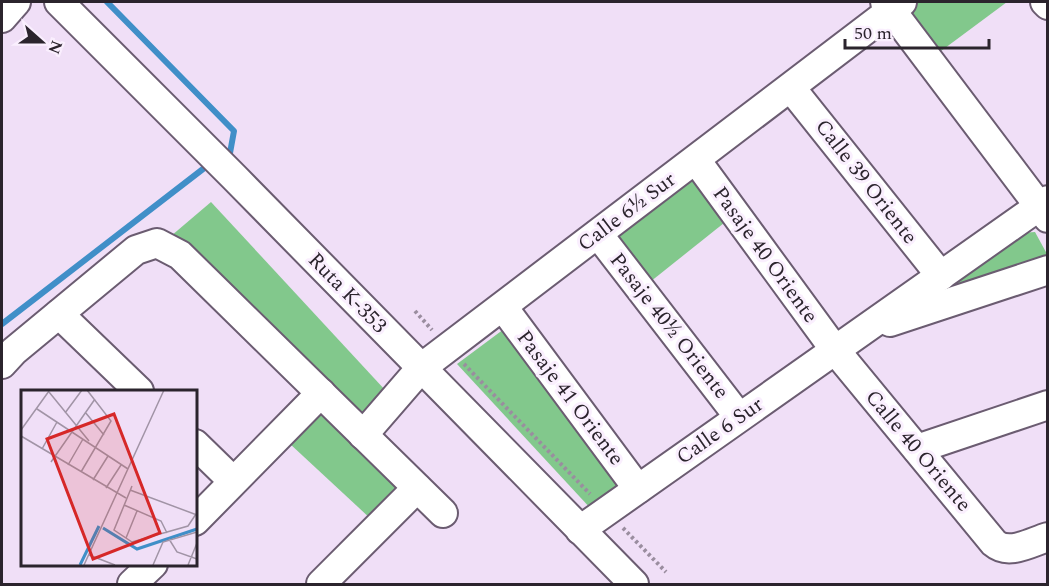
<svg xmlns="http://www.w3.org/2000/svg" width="1049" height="586" viewBox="0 0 1049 586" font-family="Spectral,serif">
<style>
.green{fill:#82c88c}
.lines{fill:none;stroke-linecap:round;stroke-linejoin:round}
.stream{stroke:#408fc8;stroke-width:6}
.minor-casing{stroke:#6b5c71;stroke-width:32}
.path{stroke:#9a8d9f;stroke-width:4;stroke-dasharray:3 3;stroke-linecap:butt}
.minor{stroke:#fff;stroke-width:28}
.labels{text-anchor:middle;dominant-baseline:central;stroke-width:6;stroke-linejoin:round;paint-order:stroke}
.street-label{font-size:21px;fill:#2b242d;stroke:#faeffe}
.inset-river{fill:none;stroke:#408fc8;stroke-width:3}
.inset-road{fill:none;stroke:#a194a6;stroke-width:1.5}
.view{fill:#d62828;fill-opacity:0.15;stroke:#d62828;stroke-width:3}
.inset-edge{fill:none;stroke:#2b242d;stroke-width:3}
</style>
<rect width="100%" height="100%" fill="#f0dff7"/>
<g class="green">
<polygon points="915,2 1007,2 941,51 908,7"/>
<polygon points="693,169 729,219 645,286 606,235"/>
<polygon points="211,202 386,391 362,418 171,236"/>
<polygon points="1035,232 1047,254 1042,262 924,298 1021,233"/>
<polygon points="504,329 627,482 592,510 457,364"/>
<polygon points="319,415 331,419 394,479 395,489 372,520 289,443"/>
</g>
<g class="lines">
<g class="stream">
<polyline points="107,2 234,131 230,153"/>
<polyline points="2,324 203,169"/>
</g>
<g class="minor-casing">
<g id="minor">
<polyline points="59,2 234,177 634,584"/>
<polyline points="885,2 1048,218"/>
<polyline points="1045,2 1048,5"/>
<polyline points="2,18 16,2"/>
<polyline points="791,88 941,276"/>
<path d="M 696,160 L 835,350 L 994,543 C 1009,556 1031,542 1048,537"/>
<polyline points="598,234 739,417"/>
<polyline points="503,307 638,489"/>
<polyline points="59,314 139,391"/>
<polyline points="890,322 1048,270"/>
<polyline points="2,364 14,351 136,250 157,243 180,255 443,513"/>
<polyline points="363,435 421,368 902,2"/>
<polyline points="195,444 233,481"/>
<polyline points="917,449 1048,405"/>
<polyline points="195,521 321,393"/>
<polyline points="580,530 1048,200"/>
<polyline points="132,584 153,564"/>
<polyline points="321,584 417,488"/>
</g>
</g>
<g class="path">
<polyline points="415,311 432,330"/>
<polyline points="464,364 590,494"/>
<polyline points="623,528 666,572"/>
</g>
<use href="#minor" class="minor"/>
</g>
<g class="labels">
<g class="street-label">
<text transform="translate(866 182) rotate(52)">Calle 39 Oriente</text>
<text transform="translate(627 212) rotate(-37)">Calle 6½ Sur</text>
<text transform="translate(765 255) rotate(54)">Pasaje 40 Oriente</text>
<text transform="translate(347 293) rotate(46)">Ruta K-353</text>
<text transform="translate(669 326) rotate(52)">Pasaje 40½ Oriente</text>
<text transform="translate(570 398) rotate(53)">Pasaje 41 Oriente</text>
<text transform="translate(720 431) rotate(-35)">Calle 6 Sur</text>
<text transform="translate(918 451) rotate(50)">Calle 40 Oriente</text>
</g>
</g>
<g transform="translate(21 390)">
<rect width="176" height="176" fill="#f0dff7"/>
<path class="inset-river" d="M 82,138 L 116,159 L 176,139M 59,175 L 78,136"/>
<path class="inset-road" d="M 28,2 L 68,51M 16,19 L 107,79M 64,22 L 83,45M 44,23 L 61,0M 0,40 L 28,1M 0,46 L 105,108M 21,59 L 36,32M 30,72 L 74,9M 47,75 L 62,49M 60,82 L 90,31 L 66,0M 72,90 L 87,66M 111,96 L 93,140 L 111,152 L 167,136 L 175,124M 85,98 L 100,75M 109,100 L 176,125M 103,115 L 140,131 L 146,143M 105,148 L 116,121M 148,149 L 156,162 L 176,169M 68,165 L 94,175M 63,175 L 143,0M 132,175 L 142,152 L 176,142M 167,175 L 176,153"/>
<path class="view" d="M 93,24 L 139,143 L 72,169 L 26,49 Z"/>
<rect width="176" height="176" class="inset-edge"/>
</g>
<rect width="1049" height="586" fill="none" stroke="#2b242d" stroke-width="6"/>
<g transform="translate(42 42) rotate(111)" stroke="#faeffe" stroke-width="4.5" paint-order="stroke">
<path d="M0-4.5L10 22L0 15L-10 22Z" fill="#2b242d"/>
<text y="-9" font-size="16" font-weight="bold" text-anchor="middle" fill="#2b242d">N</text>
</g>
<path d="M845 39v9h144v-9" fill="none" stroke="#2b242d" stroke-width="3"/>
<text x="854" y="39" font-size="18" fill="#2b242d" stroke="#faeffe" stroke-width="4.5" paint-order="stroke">50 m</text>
</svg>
